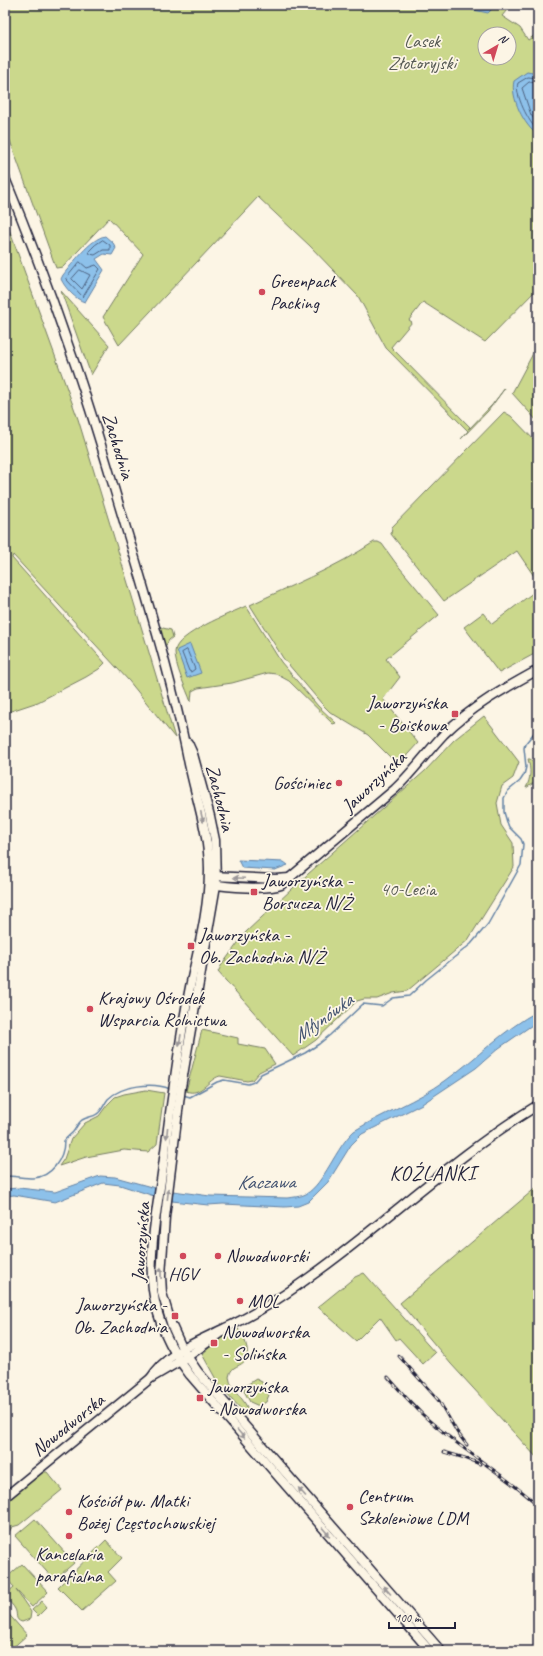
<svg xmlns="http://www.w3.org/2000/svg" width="543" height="1656" viewBox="0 0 543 1656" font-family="Caveat,sans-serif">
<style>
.green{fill:#cbd88c;stroke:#767d64;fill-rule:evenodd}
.water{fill:#8dc1ea;stroke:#6281a4}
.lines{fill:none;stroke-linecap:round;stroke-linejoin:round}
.shore{stroke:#4d6281;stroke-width:1}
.stream{stroke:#6281a4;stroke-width:1.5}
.secondary-casing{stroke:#22223b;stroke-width:11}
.secondary{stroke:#fcf5e5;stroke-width:8}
.rail-casing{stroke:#22223b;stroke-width:3}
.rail{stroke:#fcf5e5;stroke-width:1.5;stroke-dasharray:4.5;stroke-linecap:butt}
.oneway{fill:#9a9698}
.poi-dot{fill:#d1495b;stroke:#fcf5e5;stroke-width:1.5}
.labels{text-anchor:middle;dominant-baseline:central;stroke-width:3.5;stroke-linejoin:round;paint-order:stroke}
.park-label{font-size:19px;fill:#555953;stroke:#fcf5e5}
.poi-label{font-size:19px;fill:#22223b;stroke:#fcf5e5;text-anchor:start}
.street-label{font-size:19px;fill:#22223b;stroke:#fcf5e5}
.water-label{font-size:20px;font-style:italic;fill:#425270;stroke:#fcf5e5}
.neighbourhood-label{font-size:20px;letter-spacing:1px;fill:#22223b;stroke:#fcf5e5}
</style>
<rect width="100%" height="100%" fill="#fcf5e5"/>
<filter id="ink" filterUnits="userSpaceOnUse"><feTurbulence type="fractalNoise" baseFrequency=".025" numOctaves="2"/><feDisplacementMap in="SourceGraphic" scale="8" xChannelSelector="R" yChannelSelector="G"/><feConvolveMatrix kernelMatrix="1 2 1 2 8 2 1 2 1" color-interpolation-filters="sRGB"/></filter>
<g filter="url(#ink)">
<g class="green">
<path d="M 5,5 L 511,5 L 502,16 L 520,28 L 528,40 L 538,33 L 538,288 L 485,342 L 423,302 L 409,320 L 412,322 L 391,347 L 470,427 L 468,429 L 470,428 L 492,405 L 505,388 L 488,411 L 461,439 L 468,431 L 386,348 L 358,296 L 310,246 L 258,197 L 119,345 L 103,317 L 143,254 L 109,218 L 63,267 L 56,268 L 5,127 ZM 485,34 L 509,34 L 509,58 L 485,58 Z"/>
<polygon points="5,218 78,419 175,738 129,681 13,555 12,558 105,663 99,669 86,677 38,702 5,713"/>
<polygon points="61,291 109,345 91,375"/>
<polygon points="538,344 538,422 512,393"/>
<polygon points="504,412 511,416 538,444 538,582 517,551 444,601 391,534 392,527"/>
<path d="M 374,542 L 378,542 L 382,544 L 395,562 L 439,615 L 386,659 L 400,677 L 383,699 L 418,743 L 398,765 L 368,735 L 330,712 L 322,704 L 283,658 L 250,605 C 292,585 335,568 374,542 Z"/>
<polygon points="538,589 538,652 499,673 464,627 483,613 492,624"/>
<path d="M 246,606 L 281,662 L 318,706 L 336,723 L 333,724 L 289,681 L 276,674 L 268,673 L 232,683 L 198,688 L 192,691 L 191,702 C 186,688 175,667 175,652 C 175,634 232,613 246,606 Z"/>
<polygon points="157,625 163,628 171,630 173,637 169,640 164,649"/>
<polygon points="484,716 519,762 513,778 502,786 497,803 501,825 513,843 514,867 468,940 407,991 393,993 377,999 364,999 357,1001 316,1040 293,1056 218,972 221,966 246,932 308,874 425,771 454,740"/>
<path d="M 528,759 L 530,759 L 538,765 L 538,783 L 532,784 L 526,788 C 531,778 531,770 528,759 Z"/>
<path d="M 202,1030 L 238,1038 L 238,1044 L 265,1049 L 275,1064 L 259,1072 L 252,1080 L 247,1081 L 220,1076 C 208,1079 201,1097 186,1091 Z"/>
<polygon points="146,1090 164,1093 157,1144 148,1152 124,1150 86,1157 59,1166 64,1159 71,1139 85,1123 99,1116 107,1105 115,1097 124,1094"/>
<polygon points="538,1186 538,1459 451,1364 400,1303"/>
<polygon points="364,1273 435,1353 423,1364 399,1338 396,1340 380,1317 356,1341 318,1307 355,1277"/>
<path d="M 238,1329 C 244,1335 250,1351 246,1359 C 241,1368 231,1364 229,1377 C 231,1392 246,1398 249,1413 L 247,1416 L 218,1383 L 202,1354 L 222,1337 Z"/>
<polygon points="256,1379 262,1382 269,1395 266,1402 259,1406 250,1402 244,1391 245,1386"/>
<polygon points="43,1472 47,1472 62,1490 19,1525 12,1527 9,1532 5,1527 5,1503"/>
<polygon points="35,1519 74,1563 54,1580 15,1536"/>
<polygon points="106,1540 122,1558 108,1572 116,1581 82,1611 58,1587"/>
<path d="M 22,1564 L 48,1592 L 32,1607 L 16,1590 L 31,1612 L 30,1619 L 22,1622 C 14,1620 18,1614 15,1609 C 13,1605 9,1602 7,1598 L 10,1594 L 8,1592 L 14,1587 L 6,1578 Z"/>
<polygon points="42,1601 47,1607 38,1616 32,1610"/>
<polygon points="5,1610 27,1635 9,1651 5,1646"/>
</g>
<g class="water">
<polygon points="458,5 496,5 488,13 459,7"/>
<path d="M 527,72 L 538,74 L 538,135 C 524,126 510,97 514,81 Z"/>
<path d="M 105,236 L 113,243 L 116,248 L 112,255 L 104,254 L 96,259 L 104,270 L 85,302 C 76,300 65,288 61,279 L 63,275 C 73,263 90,239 105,236 Z"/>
<polygon points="190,644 201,673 187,678 177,650"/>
<polygon points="238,860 284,862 288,865 275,870 242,868"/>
<path d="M 538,1011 L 538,1021 L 499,1048 L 476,1068 L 422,1104 L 362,1134 L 351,1145 L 328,1182 L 308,1202 L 298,1206 L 285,1207 L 223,1204 L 208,1205 L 172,1201 L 173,1191 L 210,1196 L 287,1198 C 294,1197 300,1197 306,1194 C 324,1184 336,1147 354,1131 C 383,1113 417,1101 445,1081 C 477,1058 503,1030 538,1011 Z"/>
<polygon points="100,1176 115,1177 155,1188 154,1196 120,1185 103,1183 55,1202 14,1195 5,1196 5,1189 19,1188 55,1192"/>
</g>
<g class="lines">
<g class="shore">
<path d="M 538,78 L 528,77 L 518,83 C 514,94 529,123 538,131"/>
<polyline points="538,83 529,82 522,88 531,115 538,124"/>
<polygon points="103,240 110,245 110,250 103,250 95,255 90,254 89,251 95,245"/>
<polygon points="80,262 87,268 96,265 100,269 83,297 66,279"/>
<polygon points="80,270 90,275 82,289 72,279"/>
<polygon points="187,650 195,669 191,672 189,671 182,653"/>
</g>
<g class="stream">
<polyline points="183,1095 190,1097 217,1082 224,1080 248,1084 254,1082 261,1074 305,1053 319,1044 330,1035 363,1004 382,1006 393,998 409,996 426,980 471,944 488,924 521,865 523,844 521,839 509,827 507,822 504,812 504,798 508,791 520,781 524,775 526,767 524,748 525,744 538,728"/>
<path d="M 5,1176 C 14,1176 24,1178 33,1178 C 52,1177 64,1158 64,1141 C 67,1137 70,1135 73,1132 C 76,1128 78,1123 82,1120 C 87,1117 93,1117 97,1114 C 102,1111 104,1104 108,1099 C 122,1085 153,1082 170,1089"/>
</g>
<g class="secondary-casing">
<g id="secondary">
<path d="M 5,178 C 29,236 51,294 71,353 C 93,414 110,476 129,538 C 150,610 172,681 187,754 C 194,793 209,831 209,870 C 209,909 198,949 190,987 C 178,1046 171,1106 163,1166 C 158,1205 148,1250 153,1290 C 157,1321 171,1350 190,1375 L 430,1651"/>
<polyline points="188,743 193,754 210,816 215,840 216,885 181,1087 165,1217 161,1276 162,1293 172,1326 183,1350 198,1372 441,1651"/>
<polyline points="212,876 275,879 290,878"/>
<path d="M 212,884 C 227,887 267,890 281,885 L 395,789 C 413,772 427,752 444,734 C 471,707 505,688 538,670"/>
<path d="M 151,1378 C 167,1352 199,1341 225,1328 C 242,1321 258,1311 273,1302 C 366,1243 444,1162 538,1105"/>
<polyline points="5,1497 151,1378 187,1357 221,1333"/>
</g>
</g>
<use href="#secondary" class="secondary"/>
<g class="rail-casing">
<g id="rail">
<polyline points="399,1356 439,1401 457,1432 467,1445"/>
<path d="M 388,1377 C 399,1390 410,1402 422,1414 C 458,1448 501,1472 538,1505"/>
<polyline points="444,1452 465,1458 480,1464"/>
</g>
</g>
<use href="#rail" class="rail"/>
</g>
<defs><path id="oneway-solid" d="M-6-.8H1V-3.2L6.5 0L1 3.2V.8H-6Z"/></defs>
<g class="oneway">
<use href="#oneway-solid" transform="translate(202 817) rotate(77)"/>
<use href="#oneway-solid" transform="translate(239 878) rotate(-178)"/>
<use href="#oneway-solid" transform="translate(180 1040) rotate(100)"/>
<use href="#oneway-solid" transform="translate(167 1133) rotate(96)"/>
<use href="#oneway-solid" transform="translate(168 1194) rotate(-83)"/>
<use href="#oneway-solid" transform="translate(161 1273) rotate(-91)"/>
<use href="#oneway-solid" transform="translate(241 1434) rotate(49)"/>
<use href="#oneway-solid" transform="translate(302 1492) rotate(-131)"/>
<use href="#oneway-solid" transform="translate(326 1532) rotate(49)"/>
<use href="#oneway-solid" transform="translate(387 1590) rotate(-131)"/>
</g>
</g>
<g class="poi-dot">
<circle cx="262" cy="292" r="4"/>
<rect x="451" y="710" width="8" height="8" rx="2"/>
<circle cx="339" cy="783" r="4"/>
<rect x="250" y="888" width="8" height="8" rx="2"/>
<rect x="187" y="942" width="8" height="8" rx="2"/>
<circle cx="90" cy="1009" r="4"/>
<circle cx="183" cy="1256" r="4"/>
<circle cx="218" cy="1256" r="4"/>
<circle cx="240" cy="1301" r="4"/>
<rect x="171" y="1312" width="8" height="8" rx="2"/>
<rect x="210" y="1339" width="8" height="8" rx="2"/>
<rect x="196" y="1394" width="8" height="8" rx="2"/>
<circle cx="350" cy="1507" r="4"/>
<circle cx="69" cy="1512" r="4"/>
<circle cx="69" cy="1536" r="4"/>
</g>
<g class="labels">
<g class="park-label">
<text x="422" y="41">Lasek<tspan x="422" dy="22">Złotoryjski</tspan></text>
<text x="408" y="889">40-Lecia</text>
</g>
<g class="poi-label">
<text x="270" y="281">Greenpack<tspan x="270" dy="22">Packing</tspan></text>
<text x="447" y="703" text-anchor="end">Jaworzyńska<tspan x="447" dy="22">- Boiskowa</tspan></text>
<text x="331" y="783" text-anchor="end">Gościniec</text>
<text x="262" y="881">Jaworzyńska -<tspan x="262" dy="22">Borsucza N/Ż</tspan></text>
<text x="199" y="935">Jaworzyńska -<tspan x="199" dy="22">Ob. Zachodnia N/Ż</tspan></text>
<text x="98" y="998">Krajowy Ośrodek<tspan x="98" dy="22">Wsparcia Rolnictwa</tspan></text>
<text x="226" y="1256">Nowodworski</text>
<text x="183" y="1274" text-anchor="middle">HGV</text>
<text x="248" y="1301">MOL</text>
<text x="167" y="1305" text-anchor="end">Jaworzyńska -<tspan x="167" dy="22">Ob. Zachodnia</tspan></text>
<text x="222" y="1332">Nowodworska<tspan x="222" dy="22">- Solińska</tspan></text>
<text x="208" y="1387">Jaworzyńska<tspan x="208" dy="22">- Nowodworska</tspan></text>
<text x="358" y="1496">Centrum<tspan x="358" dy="22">Szkoleniowe LDM</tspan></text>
<text x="77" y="1501">Kościół pw. Matki<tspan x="77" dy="22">Bożej Częstochowskiej</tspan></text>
<text x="69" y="1554" text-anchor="middle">Kancelaria<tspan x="69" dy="22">parafialna</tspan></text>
</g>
<g class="street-label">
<text transform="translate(118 446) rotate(73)">Zachodnia</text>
<text transform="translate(374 782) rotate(-43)">Jaworzyńska</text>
<text transform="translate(220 798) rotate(76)">Zachodnia</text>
<text transform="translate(141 1242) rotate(-86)">Jaworzyńska</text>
<text transform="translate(68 1425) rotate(-39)">Nowodworska</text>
</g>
<g class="water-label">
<text transform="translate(323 1018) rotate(-36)">Młynówka</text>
<text transform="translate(266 1182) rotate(-1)">Kaczawa</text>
</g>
<g class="neighbourhood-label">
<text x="433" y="1173">KOŹLANKI</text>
</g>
</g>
<rect width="543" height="1656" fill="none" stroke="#fcf5e5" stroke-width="20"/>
<rect x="10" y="10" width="523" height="1636" fill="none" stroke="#22223b" stroke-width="1.5" filter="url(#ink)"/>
<g transform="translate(497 46) rotate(38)"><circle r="19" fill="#fcf5e5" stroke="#a5a1a1"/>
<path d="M0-3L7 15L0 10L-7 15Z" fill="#d1495b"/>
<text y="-6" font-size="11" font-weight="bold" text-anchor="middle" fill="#22223b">N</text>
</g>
<path d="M389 1622v6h66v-6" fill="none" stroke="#22223b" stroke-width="2"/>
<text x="395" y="1622" font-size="12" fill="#22223b" stroke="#fcf5e5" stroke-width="3" paint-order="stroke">100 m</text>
</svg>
